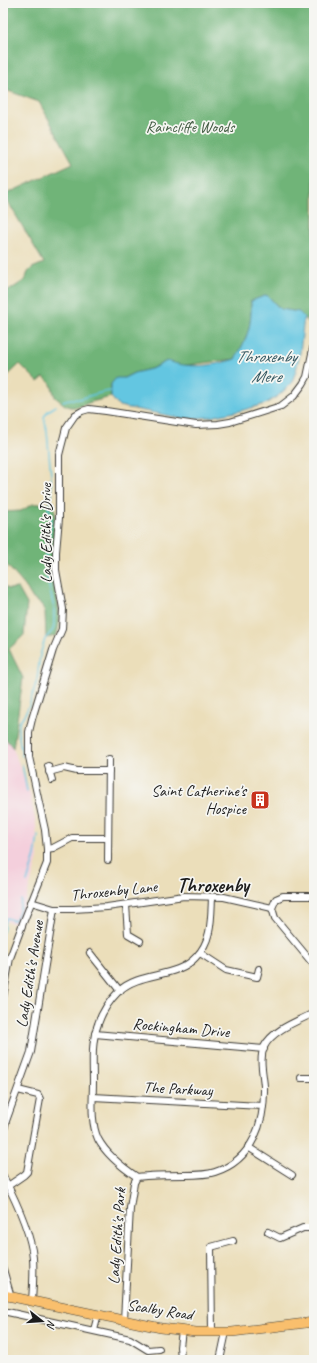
<svg xmlns="http://www.w3.org/2000/svg" width="317" height="1363" viewBox="0 0 317 1363" font-family="Caveat,sans-serif">
<style>
.built{fill:#f4cfdc}
.forest{fill:#70b478;stroke:#46684a}
.water{fill:#63c6e1;stroke:#40717e}
.lines{fill:none;stroke-linecap:round;stroke-linejoin:round}
.stream{stroke:#63c6e1;stroke-width:1.5}
.minor-casing{stroke:#3b3934;stroke-width:8}
.highway-casing{stroke:#3b3934;stroke-width:10}
.minor{stroke:#fff;stroke-width:6}
.highway{stroke:#f9bf6d;stroke-width:9}
.labels{text-anchor:middle;dominant-baseline:central;stroke-width:3.5;stroke-linejoin:round;paint-order:stroke}
.park-label{font-size:16px;fill:#435c43;stroke:#f6f6f2}
.street-label{font-size:16px;fill:#1c1c1c;stroke:#f6f6f2}
.poi-label{font-size:16px;fill:#1c1c1c;stroke:#f6f6f2;text-anchor:end}
.water-label{font-size:17px;font-style:italic;fill:#355861;stroke:#f6f6f2}
.district-label{font-size:20px;font-weight:bold;fill:#1c1c1c;stroke:#f6f6f2}
</style>
<rect width="100%" height="100%" fill="#f6f6f2"/>
<filter id="ink" filterUnits="userSpaceOnUse"><feTurbulence type="fractalNoise" baseFrequency=".025" numOctaves="2"/><feDisplacementMap in="SourceGraphic" scale="8" xChannelSelector="R" yChannelSelector="G"/><feConvolveMatrix kernelMatrix="1 2 1 2 8 2 1 2 1" color-interpolation-filters="sRGB"/></filter>
<filter id="wash" filterUnits="userSpaceOnUse"><feTurbulence type="fractalNoise" baseFrequency=".012" numOctaves="4" result="noise"/><feDisplacementMap in="SourceGraphic" scale="16" xChannelSelector="R" yChannelSelector="G"/><feGaussianBlur stdDeviation="0.9" result="paint"/><feColorMatrix in="noise" values="0 0 0 0 0 0 0 0 0 0 0 0 0 0 0 0 0 1.4 0 .05"/><feComposite in="paint" operator="in"/></filter>
<g filter="url(#wash)">
<rect width="100%" height="100%" fill="#ebdeba"/>
<polygon class="built" points="3,735 13,748 30,794 36,825 38,858 22,913 17,924 3,921"/>
<g class="forest">
<path d="M 3,3 L 314,3 L 314,316 L 312,326 L 299,312 L 280,309 L 267,295 L 251,301 C 252,326 248,337 235,359 L 180,366 L 167,361 L 151,369 L 134,373 L 111,384 L 111,397 L 91,402 L 78,407 L 70,407 L 65,405 L 55,397 L 51,384 L 44,377 L 38,382 L 20,364 L 3,380 L 3,289 L 10,290 L 25,280 L 28,272 L 32,268 L 44,263 L 4,195 L 73,163 L 39,102 L 3,89 Z"/>
<path d="M 54,503 C 55,515 57,527 55,539 C 54,547 51,556 51,564 C 53,588 65,613 56,636 L 46,638 L 45,612 L 41,604 L 33,599 L 25,586 L 6,564 L 3,564 L 3,512 L 21,511 L 33,504 Z"/>
<polygon points="3,586 9,589 18,588 27,604 24,635 9,649 23,678 13,748 3,735"/>
</g>
<path class="water" d="M 267,295 L 280,309 L 299,312 L 304,317 L 300,353 L 296,371 L 291,384 L 278,396 L 265,404 L 240,411 L 210,417 L 186,419 L 119,406 L 111,397 L 111,384 L 116,378 L 124,378 L 134,373 L 151,369 L 167,361 C 190,369 212,366 235,359 C 248,337 252,325 251,301 Z"/>
<g class="lines">
<g class="stream">
<path d="M 63,401 C 71,397 72,400 79,399 C 90,396 99,392 111,391"/>
<polyline points="22,756 18,731 19,725 19,722 26,712 29,706 37,680 40,655 45,639 53,630 54,625 54,608 47,577 45,559 50,529 51,515 48,507 52,497 51,476 47,431 44,417 48,411 56,406"/>
<polyline points="22,764 27,791"/>
<polyline points="27,882 35,856 38,836"/>
<polyline points="3,932 5,919 7,918 12,920 15,920 19,912 21,900"/>
</g>
</g>
</g>
<g filter="url(#ink)">
<g class="lines">
<g class="minor-casing">
<g id="minor">
<polyline points="48,766 52,780"/>
<polyline points="49,772 64,768 77,771 109,771"/>
<polyline points="47,849 53,848 72,838 108,838"/>
<polyline points="108,860 109,759"/>
<polyline points="314,896 283,896 276,899 272,908 275,918 314,965"/>
<polyline points="31,902 54,909 73,909 107,907 184,896 224,897 272,908"/>
<polyline points="126,905 128,934 140,941"/>
<polyline points="90,953 120,991"/>
<polyline points="200,953 226,970 257,977 259,969"/>
<polyline points="3,997 10,958 23,923 47,863 47,849 45,830 29,757 29,732 32,719 53,650 62,629 63,609 56,570 56,552 59,518 59,455 66,428 75,415 82,411 89,409 106,411 196,425 218,424 230,422 281,406 294,396 303,384 307,377 314,344"/>
<polyline points="95,1034 264,1049"/>
<polyline points="301,1078 314,1078"/>
<polyline points="93,1097 263,1106"/>
<polyline points="3,1134 6,1121 31,1052 54,909"/>
<polyline points="248,1147 292,1175"/>
<path d="M 3,1176 C 15,1199 31,1232 33,1258 C 34,1272 33,1287 32,1301"/>
<path d="M 137,1177 C 122,1167 106,1154 98,1139 C 90,1121 93,1100 93,1081 C 93,1062 91,1042 98,1024 C 102,1012 110,1000 119,991 C 141,971 176,979 196,957 C 212,941 211,919 212,897"/>
<polyline points="8,1186 24,1175 27,1172 40,1099 38,1095 18,1090"/>
<polyline points="268,1232 280,1238 303,1228 314,1228"/>
<polyline points="3,1269 11,1297"/>
<polyline points="3,1311 130,1339 148,1350 159,1349"/>
<path d="M 124,1320 L 130,1208 L 134,1183 L 137,1177 C 153,1175 169,1175 185,1175 C 195,1175 206,1175 215,1172 C 253,1160 265,1122 264,1086 C 263,1073 259,1059 264,1047 C 272,1030 298,1021 314,1013"/>
<polyline points="94,1330 98,1315"/>
<polyline points="182,1330 180,1347 181,1358 183,1360"/>
<polyline points="212,1332 211,1247 233,1241"/>
<polyline points="220,1360 226,1332"/>
</g>
</g>
<g class="highway-casing">
<polyline id="highway" points="3,1295 161,1328 196,1332 232,1332 314,1322"/>
</g>
<use href="#minor" class="minor"/>
<use href="#highway" class="highway"/>
</g>
</g>
<defs>
<g id="building-square" transform="scale(1)"><rect x="-9" y="-9" width="18" height="18" rx="4" fill="#c8321e" stroke="#f6f6f2"/><path d="M-4-6H4V6H1V3H-1V6H-4ZM-2.5-4.3h1.7v1.8h-1.7ZM.8-4.3h1.7v1.8H.8ZM-2.5-1h1.7V.8h-1.7ZM.8-1h1.7V.8H.8Z" fill="#fff"/></g>
</defs>
<g fill-rule="evenodd">
<use href="#building-square" x="260" y="800"/>
</g>
<g class="labels">
<g class="park-label">
<text x="190" y="127">Raincliffe Woods</text>
</g>
<g class="street-label">
<text transform="translate(46 533) rotate(-90)">Lady Edith's Drive</text>
<text transform="translate(114 891) rotate(-6)">Throxenby Lane</text>
<text transform="translate(30 974) rotate(-81)">Lady Edith's Avenue</text>
<text transform="translate(181 1028) rotate(5)">Rockingham Drive</text>
<text transform="translate(178 1089) rotate(3)">The Parkway</text>
<text transform="translate(117 1236) rotate(-86)">Lady Edith's Park</text>
<text transform="translate(160 1310) rotate(9)">Scalby Road</text>
</g>
<g class="poi-label">
<text x="246" y="791">Saint Catherine's<tspan x="246" dy="18">Hospice</tspan></text>
</g>
<g class="water-label">
<text x="266" y="356">Throxenby<tspan x="266" dy="20">Mere</tspan></text>
</g>
<g class="district-label">
<text x="213" y="885">Throxenby</text>
</g>
</g>
<rect width="317" height="1363" fill="none" stroke="#f6f6f2" stroke-width="16"/>
<g transform="translate(42 1321) rotate(107)" stroke="#f6f6f2" stroke-width="3" paint-order="stroke">
<path d="M0-3L7 15L0 10L-7 15Z" fill="#1c1c1c"/>
<text y="-6" font-size="11" font-weight="bold" text-anchor="middle" fill="#1c1c1c">N</text>
</g>
</svg>
